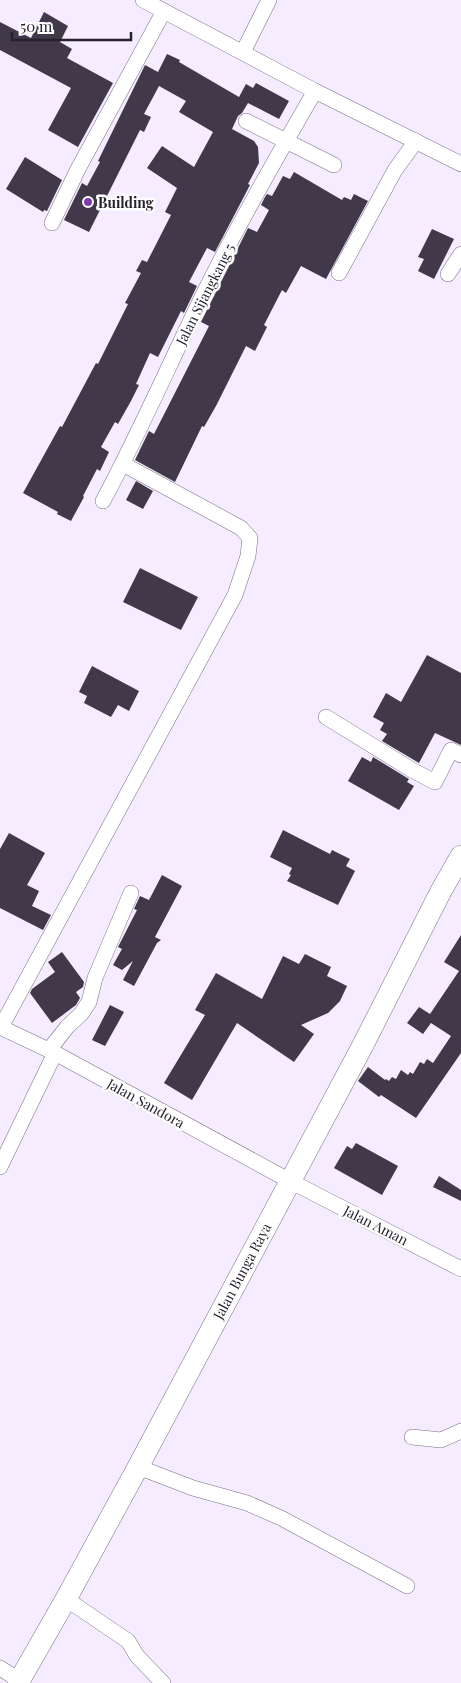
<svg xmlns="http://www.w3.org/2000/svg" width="461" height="1683" viewBox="0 0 461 1683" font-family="'Playfair Display',serif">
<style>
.building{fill:#41384a}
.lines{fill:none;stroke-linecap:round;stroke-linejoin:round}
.street-casing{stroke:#7a6f84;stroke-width:16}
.secondary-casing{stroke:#7a6f84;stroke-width:22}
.street{stroke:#fff;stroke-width:15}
.secondary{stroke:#fff;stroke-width:21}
.poi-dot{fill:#7f3aad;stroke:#fdfdfd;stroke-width:2}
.labels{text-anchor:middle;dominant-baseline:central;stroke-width:5;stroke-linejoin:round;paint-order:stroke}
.poi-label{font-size:14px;font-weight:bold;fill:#26222b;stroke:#fdfdfd;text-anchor:start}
.street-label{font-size:14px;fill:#26222b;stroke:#fdfdfd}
</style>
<rect width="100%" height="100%" fill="#f5ecff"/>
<g class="building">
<polygon points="44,12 68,26 60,42 72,49 67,58 113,83 78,147 48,130 71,88 0,50 0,22 31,38"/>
<polygon points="167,54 180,60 179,62 239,97 246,84 253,88 256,83 289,101 279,119 248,103 242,113 238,116 232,129 254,141 258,147 259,163 248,184 250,185 215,252 207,248 189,282 197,286 184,313 181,311 158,357 150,353 136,384 139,385 131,401 118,424 115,422 101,447 109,452 100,471 97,469 83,496 84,497 71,521 57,514 58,512 23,493 60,426 62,427 96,363 98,364 128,304 125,303 141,273 136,271 142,260 147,262 171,215 165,212 177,188 147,168 162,146 194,167 213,132 179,112 186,101 159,86 144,114 151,117 144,132 140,130 89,232 64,220 82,183 87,186 100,162 98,161 145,65 158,72"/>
<polygon points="25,157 62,180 47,211 44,210 43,212 6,189"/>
<polygon points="294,172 342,200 344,197 351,200 354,194 368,201 326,279 301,266 286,293 282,290 264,325 267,327 255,351 246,346 216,406 204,427 202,426 175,482 135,460 149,431 154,434 209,326 201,322 248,228 257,232 269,210 261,205 265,197 267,194 272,196 283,176 290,179"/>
<polygon points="432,229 454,239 434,279 418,271 424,259 418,257"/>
<polygon points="136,481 153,491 143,509 126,500"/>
<polygon points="140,568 198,597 181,630 123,602"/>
<polygon points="427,655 461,673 461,745 435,733 419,763 382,741 387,734 380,730 384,723 373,717 386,693 401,702"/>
<polygon points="92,666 139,691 129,711 118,705 111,717 84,703 87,696 79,692"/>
<polygon points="362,757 371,762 373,757 409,779 407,782 414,786 399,810 348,781"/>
<polygon points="283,830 330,854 332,850 350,859 346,866 355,871 338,905 287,881 291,875 289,874 292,868 270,857"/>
<polygon points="9,833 45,853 27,885 39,891 32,906 51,915 43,930 0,908 0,849"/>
<polygon points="162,875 182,886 155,937 161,940 157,943 134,986 123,980 133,961 122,970 113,965 122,949 118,947 137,910 134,909 140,896 149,900"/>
<polygon points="461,935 461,1053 416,1118 381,1095 379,1097 358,1081 368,1067 385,1080 386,1079 389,1081 392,1077 396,1079 401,1070 408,1075 410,1072 413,1074 420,1062 424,1064 427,1059 433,1063 451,1036 431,1023 423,1034 407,1023 419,1007 430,1014 459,971 444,962"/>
<polygon points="62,952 84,982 83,987 76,992 80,998 76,1005 52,1023 30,993 32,989 55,972 48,962"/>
<polygon points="305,954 331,967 327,976 347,986 340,1001 328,1013 301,1025 314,1034 294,1062 237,1023 192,1100 164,1083 205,1015 195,1010 216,973 262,999 283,956 299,964"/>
<polygon points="110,1005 124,1012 105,1046 92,1040"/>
<polygon points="356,1143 398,1166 382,1195 334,1168 347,1146 352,1149"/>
<polygon points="439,1176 461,1190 461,1201 433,1187"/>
</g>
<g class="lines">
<g class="street-casing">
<g id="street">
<polyline points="143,0 315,91 461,164"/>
<polyline points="243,52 269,0"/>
<polyline points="246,121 334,165"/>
<polyline points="52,223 78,169 164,11"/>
<polyline points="339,273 395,170 416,141"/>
<polyline points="448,274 461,254"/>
<path d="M 103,501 C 139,434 169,365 202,297 C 237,226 276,158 315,91"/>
<polyline points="326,717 412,770 435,782 451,750 461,755"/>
<polyline points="0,1027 55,1053 290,1181 461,1269"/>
<polyline points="1,1027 235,595 248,556 250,538 241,528 123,464"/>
<polyline points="49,1050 67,1027 81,1014 89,1002 95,978 131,893"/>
<polyline points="0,1167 55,1053"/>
<polyline points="412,1437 441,1440 461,1431"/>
<polyline points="138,1467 193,1488 247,1503 281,1518 407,1586"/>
<polyline points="66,1599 128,1641 137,1656 163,1683"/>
<polyline points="0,1668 19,1680"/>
</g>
</g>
<g class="secondary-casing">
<polyline id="secondary" points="18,1683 66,1599 138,1467 363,1045 441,891 461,856"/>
</g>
<use href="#street" class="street"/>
<use href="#secondary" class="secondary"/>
</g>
<circle class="poi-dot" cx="88" cy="202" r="5"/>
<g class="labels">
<g class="poi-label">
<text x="98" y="202">Building</text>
</g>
<g class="street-label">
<text transform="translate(205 294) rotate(-63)">Jalan Sijangkang 5</text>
<text transform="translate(146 1103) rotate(29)">Jalan Sandora</text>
<text transform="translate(376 1225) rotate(27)">Jalan Aman</text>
<text transform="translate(242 1271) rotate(-62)">Jalan Bunga Raya</text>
</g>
</g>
<path d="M12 32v8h119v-8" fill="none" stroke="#26222b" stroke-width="2.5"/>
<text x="20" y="32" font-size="15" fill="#26222b" stroke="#fdfdfd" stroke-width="4" paint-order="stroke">50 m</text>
</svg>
